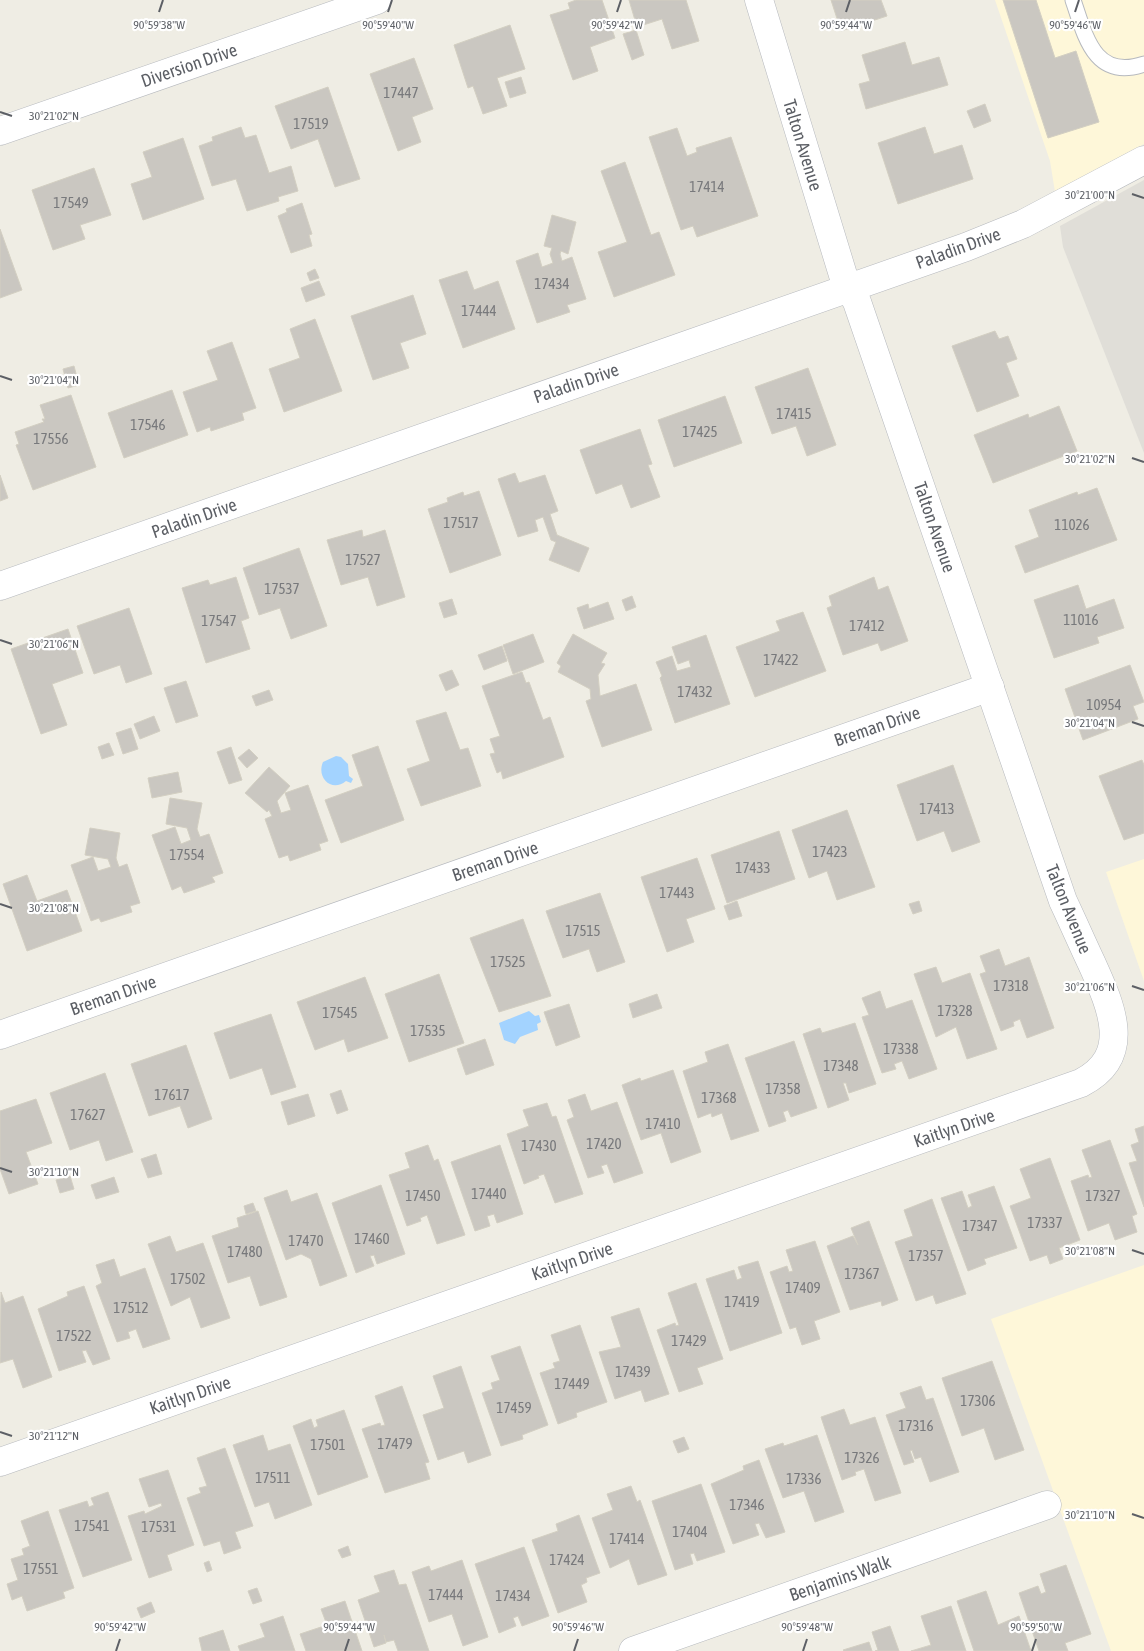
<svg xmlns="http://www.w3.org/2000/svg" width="1144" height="1651" viewBox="0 0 1144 1651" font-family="'Asap Condensed',sans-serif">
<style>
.commercial{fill:#fef7d9}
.industrial{fill:#e0ded8}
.water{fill:#a3d3ff}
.building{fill:#cac7c1;stroke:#d3cfc2}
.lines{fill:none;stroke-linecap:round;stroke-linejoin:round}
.lane-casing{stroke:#b6b9be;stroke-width:17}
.street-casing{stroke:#b6b9be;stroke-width:29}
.lane{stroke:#fff;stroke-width:15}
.street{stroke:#fff;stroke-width:28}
.ticks{fill:none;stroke:#5c5f65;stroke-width:2}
.labels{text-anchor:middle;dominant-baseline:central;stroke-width:4.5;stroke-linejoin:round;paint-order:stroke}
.number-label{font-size:15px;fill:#78797c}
.street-label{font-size:18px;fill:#5c5f65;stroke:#fff}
.ticks-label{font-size:12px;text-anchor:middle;fill:#5c5f65;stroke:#fff;stroke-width:4.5;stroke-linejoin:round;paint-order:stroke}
</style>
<rect width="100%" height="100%" fill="#efede4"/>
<g class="commercial">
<polygon points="995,0 1144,0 1144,144 1055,192 1050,161"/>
<polygon points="1144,859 1144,981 1106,872"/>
<polygon points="1144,1265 1144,1651 1111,1651 991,1319"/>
</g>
<polygon class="industrial" points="1144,180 1144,453 1063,247 1060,226"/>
<g class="water">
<path d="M 336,756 L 341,757 L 348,764 L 349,776 L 353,779 L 351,783 L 346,781 C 332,793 316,778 323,762 Z"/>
<polygon points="529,1011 535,1016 539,1015 541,1022 537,1024 538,1030 520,1037 515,1044 504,1040 499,1023"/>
</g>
<g class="building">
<polygon points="576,0 602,0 615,38 590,47 598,71 573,80 550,15 570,9 568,3"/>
<polygon points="629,0 686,0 699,41 672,49 662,19 637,27"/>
<polygon points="831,0 881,0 887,16 841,31"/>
<polygon points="1003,0 1036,0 1055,58 1076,51 1099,122 1048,138"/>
<polygon points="510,25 525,69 497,78 507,106 483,114 473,86 468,88 454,45"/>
<polygon points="636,30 644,55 632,60 623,34"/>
<polygon points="905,42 912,65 939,57 948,85 866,109 859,84 870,81 862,55"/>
<polygon points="414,58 433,109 412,117 421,142 398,151 370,74"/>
<polygon points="521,77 526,93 510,98 505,82"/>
<polygon points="328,87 360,179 335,187 318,139 291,149 275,106"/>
<polygon points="985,104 991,121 974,128 967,111"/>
<polygon points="241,127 245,138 256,135 269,173 291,166 298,191 278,197 279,201 247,211 236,179 212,186 199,146 213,141 212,137"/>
<polygon points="925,127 934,154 962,145 973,179 898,204 878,143"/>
<polygon points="677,128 687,156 697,152 696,148 731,137 758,216 697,237 693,226 681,230 649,137"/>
<polygon points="183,138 204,199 143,220 131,184 152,177 143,152"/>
<polygon points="625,162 651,235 659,232 675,275 614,297 598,252 627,242 601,171"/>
<polygon points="94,168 111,215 80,225 85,239 53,250 32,190"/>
<polygon points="302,203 312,234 309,235 312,246 291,253 278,216 287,212 286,209"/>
<polygon points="552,215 576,222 568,254 561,251 560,254 562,261 572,257 586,299 567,305 570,312 537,323 516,261 538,253 542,267 553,263 550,254 552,248 544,246"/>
<polygon points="0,229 22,290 0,298"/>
<polygon points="315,269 319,278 310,281 307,273"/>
<polygon points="467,271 474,290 498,281 515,329 463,348 439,280"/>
<polygon points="319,281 325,295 306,302 301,288"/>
<polygon points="413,295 426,334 400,343 409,368 373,380 351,316"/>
<polygon points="315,319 342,391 284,412 269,369 300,358 290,329"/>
<polygon points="995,331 999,339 1008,336 1017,359 1006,363 1019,396 977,412 952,346"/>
<polygon points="232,342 256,408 242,413 244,420 211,431 210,427 197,432 183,392 218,380 207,351"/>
<polygon points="74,366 79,385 68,388 63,369"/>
<polygon points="808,368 836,445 807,456 796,426 772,434 755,387"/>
<polygon points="172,390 188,435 124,458 108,413"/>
<polygon points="71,395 96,467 33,490 16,445 19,444 15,432 44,422 42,419 45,419 40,405"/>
<polygon points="725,396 742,443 674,467 658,420"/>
<polygon points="1059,406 1077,451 993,483 974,435 1028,414 1029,418"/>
<polygon points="640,429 652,464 648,465 660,497 631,508 622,484 596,494 580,450"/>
<polygon points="515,473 519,483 545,475 558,511 550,514 557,535 589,548 579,572 549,560 556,542 551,540 543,517 535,520 538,531 518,537 498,479"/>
<polygon points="0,475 8,498 0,501"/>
<polygon points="1097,488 1117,540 1025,573 1015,546 1039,537 1029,510 1077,492 1078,495"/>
<polygon points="479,491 501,555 450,573 428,509 448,502 447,498 463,492 464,496"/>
<polygon points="362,530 363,537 385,530 405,597 377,606 368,577 341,585 327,540"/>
<polygon points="299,548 327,626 291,639 280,608 259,615 243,568"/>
<polygon points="236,577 249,618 241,621 250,649 206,663 182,588 208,580 210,585"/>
<polygon points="874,577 878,590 888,586 908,641 881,651 878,643 843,655 827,608 832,606 829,596"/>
<polygon points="1078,585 1086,609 1114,599 1124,628 1097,637 1099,643 1054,658 1034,600"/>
<polygon points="632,596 636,607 626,611 622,600"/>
<polygon points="452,599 457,614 444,618 439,603"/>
<polygon points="608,602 614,619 584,629 577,608 588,604 589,609"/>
<polygon points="129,608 152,674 126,683 120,665 94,674 77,626"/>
<polygon points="803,612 826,671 755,697 736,647 780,631 776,621"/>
<polygon points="68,629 83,673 52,684 67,725 41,734 11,649"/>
<polygon points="533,634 544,662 513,674 503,645"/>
<polygon points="573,634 607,653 601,663 605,664 598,675 600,696 636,684 652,730 602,747 586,701 591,699 590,689 558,672 561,666 557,663"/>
<polygon points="706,635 730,704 675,723 660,678 662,676 656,662 672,656 677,671 691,667 689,660 678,664 672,647"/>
<polygon points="502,646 507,661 484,670 478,655"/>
<polygon points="1130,665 1144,702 1133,706 1138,719 1083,740 1065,689"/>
<polygon points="452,670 459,685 446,691 439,675"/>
<polygon points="522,672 526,683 529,682 543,720 550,717 564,757 503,779 501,771 497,773 490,754 495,753 490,739 500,736 482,686"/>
<polygon points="186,681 198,716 176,723 164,688"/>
<polygon points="269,690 273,700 256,706 252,696"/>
<polygon points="446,712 460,750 468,748 481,786 421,806 407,769 430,761 416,721"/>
<polygon points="154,716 160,731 140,739 134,724"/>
<polygon points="131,728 138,749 123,754 116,733"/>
<polygon points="109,743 114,755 102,759 98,747"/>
<polygon points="378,746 404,820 341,843 325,800 363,786 352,755"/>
<polygon points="231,747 242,780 229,784 217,752"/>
<polygon points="249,749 258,758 247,768 238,758"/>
<polygon points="1142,760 1144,765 1144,833 1124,840 1099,776"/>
<polygon points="953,765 980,842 952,852 944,831 917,841 897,785"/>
<polygon points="269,767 290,786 277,801 281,813 291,810 285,793 308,785 328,841 319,844 321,850 290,861 288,855 279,858 265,819 272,816 269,810 267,812 245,793"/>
<polygon points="178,772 182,792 152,798 148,778"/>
<polygon points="170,798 202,803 197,829 200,837 209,834 223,873 212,877 215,882 184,893 181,886 172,890 152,835 175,827 181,844 191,840 187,828 166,824"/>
<polygon points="847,810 875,887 837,900 827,871 809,878 792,830"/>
<polygon points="90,828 120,833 116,858 119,867 127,864 140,903 130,906 132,912 101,922 99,918 91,921 71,865 93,857 98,871 111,867 108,859 85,855"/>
<polygon points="779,831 795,879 727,903 711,855"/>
<polygon points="697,858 715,909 686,919 694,942 667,952 641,877"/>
<polygon points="27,875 37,901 67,890 82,931 27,951 3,884"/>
<polygon points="600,893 625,962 597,972 589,949 563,958 546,911"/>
<polygon points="737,901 742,916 729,920 724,906"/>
<polygon points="919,901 922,911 913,914 909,904"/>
<polygon points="523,919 551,996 499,1012 470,938"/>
<polygon points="999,949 1005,966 1029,957 1054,1028 1027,1038 1020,1019 1013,1022 1014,1026 1001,1031 980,974 986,972 980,956"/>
<polygon points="936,967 942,983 970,973 997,1049 967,1059 956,1027 936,1037 914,974"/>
<polygon points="439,974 464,1043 409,1062 385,994"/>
<polygon points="365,977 388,1038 348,1052 344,1039 315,1050 297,1002"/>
<polygon points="880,991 886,1009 912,1000 937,1069 909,1079 902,1061 894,1064 896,1069 882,1073 862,1017 869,1015 862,998"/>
<polygon points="657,994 662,1008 633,1018 629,1004"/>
<polygon points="569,1004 580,1037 556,1046 544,1012"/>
<polygon points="271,1014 296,1087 271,1095 262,1068 230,1079 214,1033"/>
<polygon points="855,1023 876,1084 849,1093 846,1083 843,1083 849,1100 828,1108 803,1034 820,1028 822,1033"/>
<polygon points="485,1039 494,1065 466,1075 457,1049"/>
<polygon points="794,1041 817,1108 791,1117 788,1110 783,1112 786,1121 769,1127 745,1058"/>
<polygon points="728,1044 759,1131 731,1140 722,1113 712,1117 711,1113 698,1118 683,1071 708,1062 705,1052"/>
<polygon points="186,1045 212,1119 188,1128 180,1106 149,1116 131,1064"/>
<polygon points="673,1070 701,1152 671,1163 661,1133 641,1140 622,1085 640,1078 641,1081"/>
<polygon points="105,1073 133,1152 106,1161 99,1140 70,1150 50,1093"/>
<polygon points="341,1090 348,1110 337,1114 330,1094"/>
<polygon points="308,1094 315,1116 288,1125 281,1102"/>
<polygon points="585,1094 591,1111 617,1102 643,1173 614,1183 607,1164 601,1166 604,1173 588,1178 567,1120 574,1117 568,1100"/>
<polygon points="36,1099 52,1143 26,1152 38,1184 9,1194 0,1169 0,1111"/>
<polygon points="547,1103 552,1117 556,1116 583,1194 555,1203 544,1174 538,1176 539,1178 524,1184 507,1134 529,1126 523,1110"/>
<polygon points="1144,1126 1144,1207 1129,1163 1137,1161 1131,1145 1139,1142 1135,1129"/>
<polygon points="1110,1140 1137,1214 1132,1216 1137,1232 1115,1240 1109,1223 1088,1231 1071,1181 1088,1175 1089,1178 1092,1177 1082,1150"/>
<polygon points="428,1145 434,1161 438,1159 465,1235 437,1244 427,1215 420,1218 421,1221 407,1226 389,1175 410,1168 405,1153"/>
<polygon points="500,1145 523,1214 497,1223 494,1214 487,1216 490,1226 475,1231 451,1162"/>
<polygon points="156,1154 162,1174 148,1178 141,1159"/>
<polygon points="1050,1158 1080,1240 1059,1248 1063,1259 1050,1264 1047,1255 1030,1261 1010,1206 1031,1198 1020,1169"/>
<polygon points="70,1176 74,1189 60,1193 56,1180"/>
<polygon points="114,1177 119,1192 96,1199 91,1185"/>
<polygon points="381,1185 405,1254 377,1264 374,1255 370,1256 374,1266 356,1273 332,1203"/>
<polygon points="994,1186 1017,1248 984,1259 986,1264 968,1271 941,1198 962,1191 968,1208 972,1206 968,1195"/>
<polygon points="287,1190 291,1202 317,1193 347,1276 320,1286 311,1259 301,1254 286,1260 264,1198"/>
<polygon points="932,1199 966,1294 936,1304 933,1295 916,1301 895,1242 913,1236 904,1210"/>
<polygon points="253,1203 256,1211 246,1214 244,1206"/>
<polygon points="258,1211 287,1297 260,1306 250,1276 228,1283 212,1236 239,1227 237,1218"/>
<polygon points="869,1221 898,1300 882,1306 881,1301 850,1310 827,1246 853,1236 858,1245 851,1228"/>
<polygon points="170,1236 176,1252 203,1243 230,1318 201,1328 190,1297 171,1306 148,1244"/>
<polygon points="815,1241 840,1312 814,1321 820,1339 802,1345 796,1327 790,1329 770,1272 787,1266 789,1272 793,1271 786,1250"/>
<polygon points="114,1259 120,1277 145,1268 170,1339 143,1348 136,1329 128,1332 130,1338 117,1342 96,1286 102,1283 96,1265"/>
<polygon points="758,1261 782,1333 730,1351 706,1279 734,1270 737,1280 742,1278 738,1267"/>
<polygon points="696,1283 723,1359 697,1368 703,1384 679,1392 657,1330 675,1323 676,1326 679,1325 668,1293"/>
<polygon points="84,1286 110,1359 93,1365 86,1350 82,1351 86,1362 59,1371 38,1309 68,1296 67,1292"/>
<polygon points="1,1292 5,1303 23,1296 52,1377 23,1388 13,1359 0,1363"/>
<polygon points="639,1308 669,1394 645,1402 641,1390 615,1399 599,1352 621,1347 611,1317"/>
<polygon points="580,1325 607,1402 576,1413 577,1417 558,1424 540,1373 555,1368 553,1363 560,1361 551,1335"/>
<polygon points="520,1346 548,1425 522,1435 523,1439 501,1446 482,1393 493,1389 491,1383 500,1380 491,1356"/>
<polygon points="992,1361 1024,1450 995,1460 984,1428 962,1436 942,1378"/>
<polygon points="461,1366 491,1455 468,1463 464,1451 438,1460 423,1415 444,1408 433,1376"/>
<polygon points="402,1386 429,1462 425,1463 430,1479 385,1493 362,1429 380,1423 381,1426 385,1425 375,1396"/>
<polygon points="921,1386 926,1400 933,1398 959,1472 930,1482 921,1457 915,1459 912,1450 910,1451 914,1462 904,1465 886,1415 906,1408 900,1393"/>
<polygon points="844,1409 850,1425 875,1417 901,1493 875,1501 864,1469 855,1472 856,1475 842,1480 821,1417"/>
<polygon points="344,1410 368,1477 318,1495 293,1426 311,1419 314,1428 318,1426 316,1420"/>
<polygon points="263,1435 268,1451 290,1444 312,1505 275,1519 269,1502 255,1507 233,1445"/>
<polygon points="817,1435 844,1512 815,1522 804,1491 783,1498 765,1449 783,1443 784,1446"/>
<polygon points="684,1437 689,1449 678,1453 673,1441"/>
<polygon points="225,1448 253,1526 235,1532 241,1548 224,1554 220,1541 204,1546 187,1498 201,1493 199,1488 207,1486 197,1458"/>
<polygon points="759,1460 785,1532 766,1538 759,1523 755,1524 759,1535 733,1544 711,1484 744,1470 743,1466"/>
<polygon points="168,1470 194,1545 167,1555 172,1570 149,1578 128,1516 144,1511 145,1514 162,1506 161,1503 149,1507 139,1479"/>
<polygon points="701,1484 725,1552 697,1561 694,1553 690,1554 693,1564 675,1570 652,1501"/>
<polygon points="631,1486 637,1502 640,1500 667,1575 638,1585 629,1559 610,1568 592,1518 613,1510 607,1494"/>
<polygon points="108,1492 132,1560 83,1577 59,1510 87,1501 89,1507 94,1505 91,1498"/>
<polygon points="48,1511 74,1588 63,1592 65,1598 27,1611 22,1596 12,1600 7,1584 18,1580 11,1559 24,1555 22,1549 30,1546 21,1521"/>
<polygon points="579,1515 600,1573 586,1578 587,1582 581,1585 587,1602 558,1613 532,1540 558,1531 556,1524"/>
<polygon points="348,1546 351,1555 342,1558 338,1550"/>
<polygon points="524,1547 549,1616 522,1626 518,1616 513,1618 516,1626 499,1633 475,1564"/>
<polygon points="462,1560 488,1637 463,1646 452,1614 429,1622 412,1572 429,1566 431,1571"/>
<polygon points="209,1561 212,1570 207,1572 204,1563"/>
<polygon points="1066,1565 1091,1634 1065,1643 1068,1651 1039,1651 1019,1593 1038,1586 1041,1594 1046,1592 1040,1574"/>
<polygon points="394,1570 399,1585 406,1584 429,1651 398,1651 394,1640 386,1642 384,1635 386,1643 374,1647 358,1600 380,1592 374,1576"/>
<polygon points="257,1588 262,1601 253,1604 248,1591"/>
<polygon points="986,1591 998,1625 1019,1616 1031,1651 974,1651 957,1601"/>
<polygon points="345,1601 362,1651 306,1651 300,1634 327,1625 321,1609"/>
<polygon points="151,1602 155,1612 141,1618 137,1608"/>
<polygon points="951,1606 966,1651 911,1651 931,1645 921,1616"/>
<polygon points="283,1616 295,1651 240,1651 238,1646 265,1637 260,1624"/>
<polygon points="890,1626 899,1651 875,1651 878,1650 872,1632"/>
<polygon points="223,1630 230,1651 202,1651 199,1638"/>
<polygon points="869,1642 872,1651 844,1651 843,1650"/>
</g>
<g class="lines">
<g class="lane-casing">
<path id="lane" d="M 1073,0 C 1085,35 1094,81 1144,64"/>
</g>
<g class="street-casing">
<g id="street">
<polyline points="0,131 377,0"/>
<polyline points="0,586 966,247 1023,224 1144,160"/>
<polyline points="0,1035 990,687"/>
<path d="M 0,1462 L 1081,1083 C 1134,1056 1111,1006 1092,964 C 1082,943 1073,922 1063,901 L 857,302 L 843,275 L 759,0"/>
<polyline points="633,1651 1047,1505"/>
</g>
</g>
<use href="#lane" class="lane"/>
<use href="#street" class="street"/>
</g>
<path class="ticks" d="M 159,12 L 163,0M 388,12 L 392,0M 617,12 L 621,0M 846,12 L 850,0M 1075,12 L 1079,0M 0,112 L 12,116M 1132,194 L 1144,198M 0,376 L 12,380M 1132,458 L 1144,462M 0,640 L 12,644M 1132,722 L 1144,726M 0,904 L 12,908M 1132,986 L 1144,990M 0,1168 L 12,1172M 1132,1250 L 1144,1254M 0,1432 L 12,1436M 1132,1514 L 1144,1518M 116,1651 L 120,1639M 345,1651 L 349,1639M 574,1651 L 578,1639M 803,1651 L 807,1639M 1032,1651 L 1036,1639"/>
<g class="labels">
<g class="number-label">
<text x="401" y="92">17447</text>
<text x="311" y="123">17519</text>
<text x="707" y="186">17414</text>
<text x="71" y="202">17549</text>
<text x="552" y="283">17434</text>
<text x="479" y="310">17444</text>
<text x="794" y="413">17415</text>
<text x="148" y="424">17546</text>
<text x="700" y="431">17425</text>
<text x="51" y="438">17556</text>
<text x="461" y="522">17517</text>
<text x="1072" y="524">11026</text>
<text x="363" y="559">17527</text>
<text x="282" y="588">17537</text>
<text x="1081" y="619">11016</text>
<text x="219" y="620">17547</text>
<text x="867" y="625">17412</text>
<text x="781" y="659">17422</text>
<text x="695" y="691">17432</text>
<text x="1104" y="704">10954</text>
<text x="937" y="808">17413</text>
<text x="830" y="851">17423</text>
<text x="187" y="854">17554</text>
<text x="753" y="867">17433</text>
<text x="677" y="892">17443</text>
<text x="583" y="930">17515</text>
<text x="508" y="961">17525</text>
<text x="1011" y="985">17318</text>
<text x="955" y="1010">17328</text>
<text x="340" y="1012">17545</text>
<text x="428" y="1030">17535</text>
<text x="901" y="1048">17338</text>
<text x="841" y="1065">17348</text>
<text x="783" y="1088">17358</text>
<text x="172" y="1094">17617</text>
<text x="719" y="1097">17368</text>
<text x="88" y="1114">17627</text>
<text x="663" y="1123">17410</text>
<text x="604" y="1143">17420</text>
<text x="539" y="1145">17430</text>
<text x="489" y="1193">17440</text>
<text x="423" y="1195">17450</text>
<text x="1103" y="1195">17327</text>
<text x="1045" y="1222">17337</text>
<text x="980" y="1225">17347</text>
<text x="372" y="1238">17460</text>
<text x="306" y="1240">17470</text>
<text x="245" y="1251">17480</text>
<text x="926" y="1255">17357</text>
<text x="862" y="1273">17367</text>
<text x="188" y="1278">17502</text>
<text x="803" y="1287">17409</text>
<text x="742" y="1301">17419</text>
<text x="131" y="1307">17512</text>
<text x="74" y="1335">17522</text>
<text x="689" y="1340">17429</text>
<text x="633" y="1371">17439</text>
<text x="572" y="1383">17449</text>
<text x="978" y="1400">17306</text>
<text x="514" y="1407">17459</text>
<text x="916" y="1425">17316</text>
<text x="395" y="1443">17479</text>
<text x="328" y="1444">17501</text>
<text x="862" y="1457">17326</text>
<text x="273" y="1477">17511</text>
<text x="804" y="1478">17336</text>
<text x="747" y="1504">17346</text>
<text x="92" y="1525">17541</text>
<text x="159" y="1526">17531</text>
<text x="690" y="1531">17404</text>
<text x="627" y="1538">17414</text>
<text x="567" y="1559">17424</text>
<text x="41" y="1568">17551</text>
<text x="446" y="1594">17444</text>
<text x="513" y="1595">17434</text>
</g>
<g class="street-label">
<text transform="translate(189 65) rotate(-19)">Diversion Drive</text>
<text transform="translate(803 145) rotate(73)">Talton Avenue</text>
<text transform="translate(958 248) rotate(-20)">Paladin Drive</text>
<text transform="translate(576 383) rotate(-19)">Paladin Drive</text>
<text transform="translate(194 518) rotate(-19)">Paladin Drive</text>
<text transform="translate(935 527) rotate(71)">Talton Avenue</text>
<text transform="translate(877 726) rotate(-19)">Breman Drive</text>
<text transform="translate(495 861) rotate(-19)">Breman Drive</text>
<text transform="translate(1069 909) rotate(68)">Talton Avenue</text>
<text transform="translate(113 995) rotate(-19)">Breman Drive</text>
<text transform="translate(954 1128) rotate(-19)">Kaitlyn Drive</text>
<text transform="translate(572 1261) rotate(-19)">Kaitlyn Drive</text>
<text transform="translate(190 1395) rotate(-19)">Kaitlyn Drive</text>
<text transform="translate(840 1578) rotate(-19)">Benjamins Walk</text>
</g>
</g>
<g class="ticks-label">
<text x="159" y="29">90°59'38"W</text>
<text x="388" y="29">90°59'40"W</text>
<text x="617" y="29">90°59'42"W</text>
<text x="846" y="29">90°59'44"W</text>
<text x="1075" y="29">90°59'46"W</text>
<text x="54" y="120">30°21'02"N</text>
<text x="1090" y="199">30°21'00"N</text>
<text x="54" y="384">30°21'04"N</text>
<text x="1090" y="463">30°21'02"N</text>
<text x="54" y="648">30°21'06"N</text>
<text x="1090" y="727">30°21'04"N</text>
<text x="54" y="912">30°21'08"N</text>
<text x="1090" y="991">30°21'06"N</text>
<text x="54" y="1176">30°21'10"N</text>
<text x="1090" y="1255">30°21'08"N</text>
<text x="54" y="1440">30°21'12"N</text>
<text x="1090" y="1519">30°21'10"N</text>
<text x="120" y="1631">90°59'42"W</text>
<text x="349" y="1631">90°59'44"W</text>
<text x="578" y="1631">90°59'46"W</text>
<text x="807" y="1631">90°59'48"W</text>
<text x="1036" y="1631">90°59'50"W</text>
</g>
</svg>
